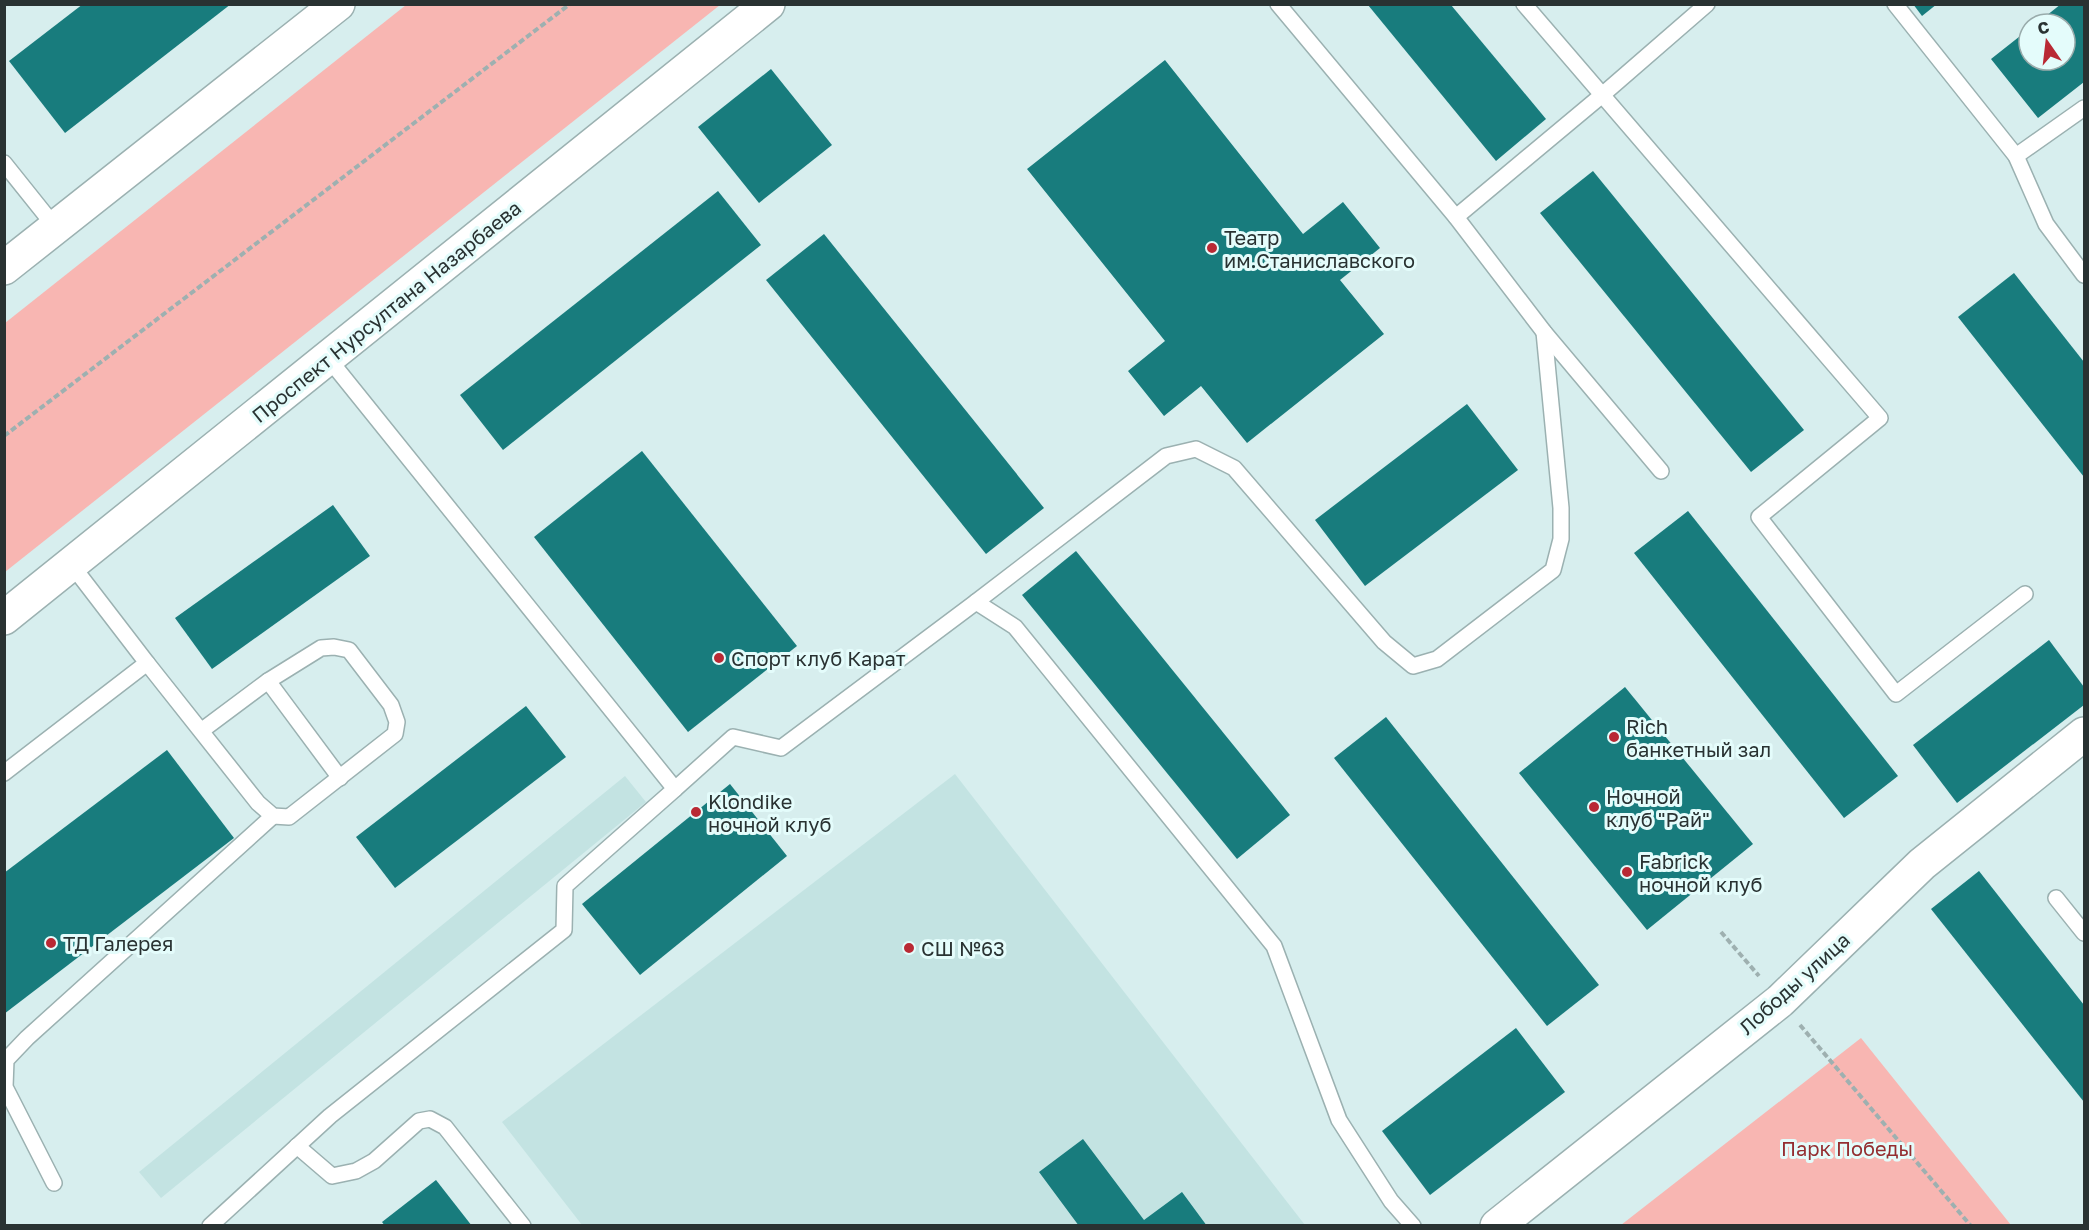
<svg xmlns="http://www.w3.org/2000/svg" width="2089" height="1230" viewBox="0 0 2089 1230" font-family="'Golos Text',sans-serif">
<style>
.built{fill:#c3e3e2}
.green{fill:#f8b6b2}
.building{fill:#187c7d}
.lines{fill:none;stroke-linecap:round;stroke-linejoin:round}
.lane-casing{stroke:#9bb1b1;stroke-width:18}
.secondary-casing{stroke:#9bb1b1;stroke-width:36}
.path{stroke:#9eb0b0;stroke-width:4;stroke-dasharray:6 3;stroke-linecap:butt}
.lane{stroke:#fff;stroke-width:15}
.secondary{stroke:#fff;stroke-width:33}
.poi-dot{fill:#b92934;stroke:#e4fcfb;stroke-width:2}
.labels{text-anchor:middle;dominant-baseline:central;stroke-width:6;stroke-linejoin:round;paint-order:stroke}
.poi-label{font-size:20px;fill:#293232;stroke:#e4fcfb;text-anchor:start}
.street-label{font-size:20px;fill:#293232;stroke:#e4fcfb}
.park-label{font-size:20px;fill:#942e31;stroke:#e4fcfb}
</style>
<rect width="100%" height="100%" fill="#d7eeee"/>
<g class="built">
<polygon points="955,774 1305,1225 582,1225 502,1122"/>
<polygon points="625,776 646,802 161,1198 139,1172"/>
</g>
<g class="green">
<polygon points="406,5 720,5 5,572 5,323"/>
<polygon points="1861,1038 2011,1225 1621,1225"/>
</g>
<g class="building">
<polygon points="83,4 231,4 65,133 9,61"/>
<polygon points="1913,4 1937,4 1922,16"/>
<polygon points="2061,4 2084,4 2084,82 2038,118 1991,59 2029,29 2029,60 2065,60 2065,24 2036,24"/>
<polygon points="1368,5 1451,5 1546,119 1496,161"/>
<polygon points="1165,60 1303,234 1343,202 1380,248 1340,280 1384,334 1247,443 1201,386 1164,416 1128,371 1165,341 1027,169"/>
<polygon points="771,69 832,145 759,203 698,127"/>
<polygon points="1593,171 1804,430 1751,472 1540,213"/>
<polygon points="718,191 761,245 503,450 460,395"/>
<polygon points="824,234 1044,508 986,554 766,280"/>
<polygon points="2014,273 2084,362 2084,477 1958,317"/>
<polygon points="1467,404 1518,470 1365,586 1315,520"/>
<polygon points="642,451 797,646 688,732 534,537"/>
<polygon points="333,505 370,556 212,669 175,618"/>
<polygon points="1688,511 1898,776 1844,818 1634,553"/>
<polygon points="1076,551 1290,815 1237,859 1022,595"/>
<polygon points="2049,640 2084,687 2084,705 1957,803 1913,745"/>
<polygon points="1625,687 1753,844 1647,930 1519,773"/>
<polygon points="526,706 566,757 395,888 356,837"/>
<polygon points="1386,717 1599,985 1547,1026 1334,758"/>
<polygon points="167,750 234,838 4,1014 4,873"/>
<polygon points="730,784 787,856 640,975 582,904"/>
<polygon points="1979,871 2084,1005 2084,1102 1931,909"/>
<polygon points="1516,1028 1565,1092 1430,1195 1382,1131"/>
<polygon points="1083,1139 1144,1220 1182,1192 1207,1226 1079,1226 1039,1172"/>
<polygon points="436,1180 472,1226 385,1226 382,1222"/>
</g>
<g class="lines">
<g class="lane-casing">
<g id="lane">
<polyline points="1278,4 1456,217 1601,96 1707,4"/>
<polyline points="1524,4 1880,418 1759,517 1896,694 2025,594"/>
<polyline points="1895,4 2016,156 2046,224 2084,275"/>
<polyline points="2016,156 2084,108"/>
<polyline points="4,163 56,228"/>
<polyline points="1456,217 1544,332 1661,471"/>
<polyline points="976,602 1166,456 1196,449 1234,468 1384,642 1413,666 1437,659 1553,570 1561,539 1561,508 1544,332"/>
<polyline points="147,663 258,803 273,816 289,817 395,734 397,722 391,705 349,650 334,647 321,648 268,681 201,731"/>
<polyline points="268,681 340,778"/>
<polyline points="4,773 147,663 71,564"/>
<polyline points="675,789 733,737 781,748 976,602 1015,627 1274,946 1339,1120 1391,1201 1413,1226"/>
<polyline points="2056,898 2084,933"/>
<polyline points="297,1146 332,1176 356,1171 374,1161 419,1121 430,1119 445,1127 523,1226"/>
<polyline points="54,1183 5,1087 6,1060 27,1038 273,816"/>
<polyline points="210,1226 330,1116 564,930 565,886 675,789 328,358"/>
</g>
</g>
<g class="secondary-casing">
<g id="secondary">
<polyline points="4,268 338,4"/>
<polyline points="4,618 768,4"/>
<polyline points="1497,1226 1780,1001 1922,864 2084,734"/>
</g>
</g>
<g class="path">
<polyline points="4,436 570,4"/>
<polyline points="1721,932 1759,976"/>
<polyline points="1800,1025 1971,1226"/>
</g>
<use href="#lane" class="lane"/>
<use href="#secondary" class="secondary"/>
</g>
<g class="poi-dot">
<circle cx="1212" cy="248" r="6"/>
<circle cx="719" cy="658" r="6"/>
<circle cx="1614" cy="737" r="6"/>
<circle cx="1594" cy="807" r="6"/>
<circle cx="696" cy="812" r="6"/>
<circle cx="1627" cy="872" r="6"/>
<circle cx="51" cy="943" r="6"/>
<circle cx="909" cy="948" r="6"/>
</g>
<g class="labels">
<g class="poi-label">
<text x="1224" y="237">Театр<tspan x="1224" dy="23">им.Станиславского</tspan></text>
<text x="731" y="658">Спорт клуб Карат</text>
<text x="1626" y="726">Rich<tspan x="1626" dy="23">банкетный зал</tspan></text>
<text x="1606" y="796">Ночной<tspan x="1606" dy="23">клуб "Рай"</tspan></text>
<text x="708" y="801">Klondike<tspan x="708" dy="23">ночной клуб</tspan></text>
<text x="1639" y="861">Fabrick<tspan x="1639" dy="23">ночной клуб</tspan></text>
<text x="63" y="943">ТД Галерея</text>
<text x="921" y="948">СШ №63</text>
</g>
<g class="street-label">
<text transform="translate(386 311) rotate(-39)">Проспект Нурсултана Назарбаева</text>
<text transform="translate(1794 983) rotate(-42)">Лободы улица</text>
</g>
<g class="park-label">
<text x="1847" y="1148">Парк Победы</text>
</g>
</g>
<rect width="2089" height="1230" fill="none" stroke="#293232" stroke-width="12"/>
<g transform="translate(2047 42) rotate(346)"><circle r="28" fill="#e4fcfb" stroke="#99abab" stroke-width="1.5"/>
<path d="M0-4.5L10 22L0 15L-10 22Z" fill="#b92934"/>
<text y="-9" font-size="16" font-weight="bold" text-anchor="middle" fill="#293232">С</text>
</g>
</svg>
